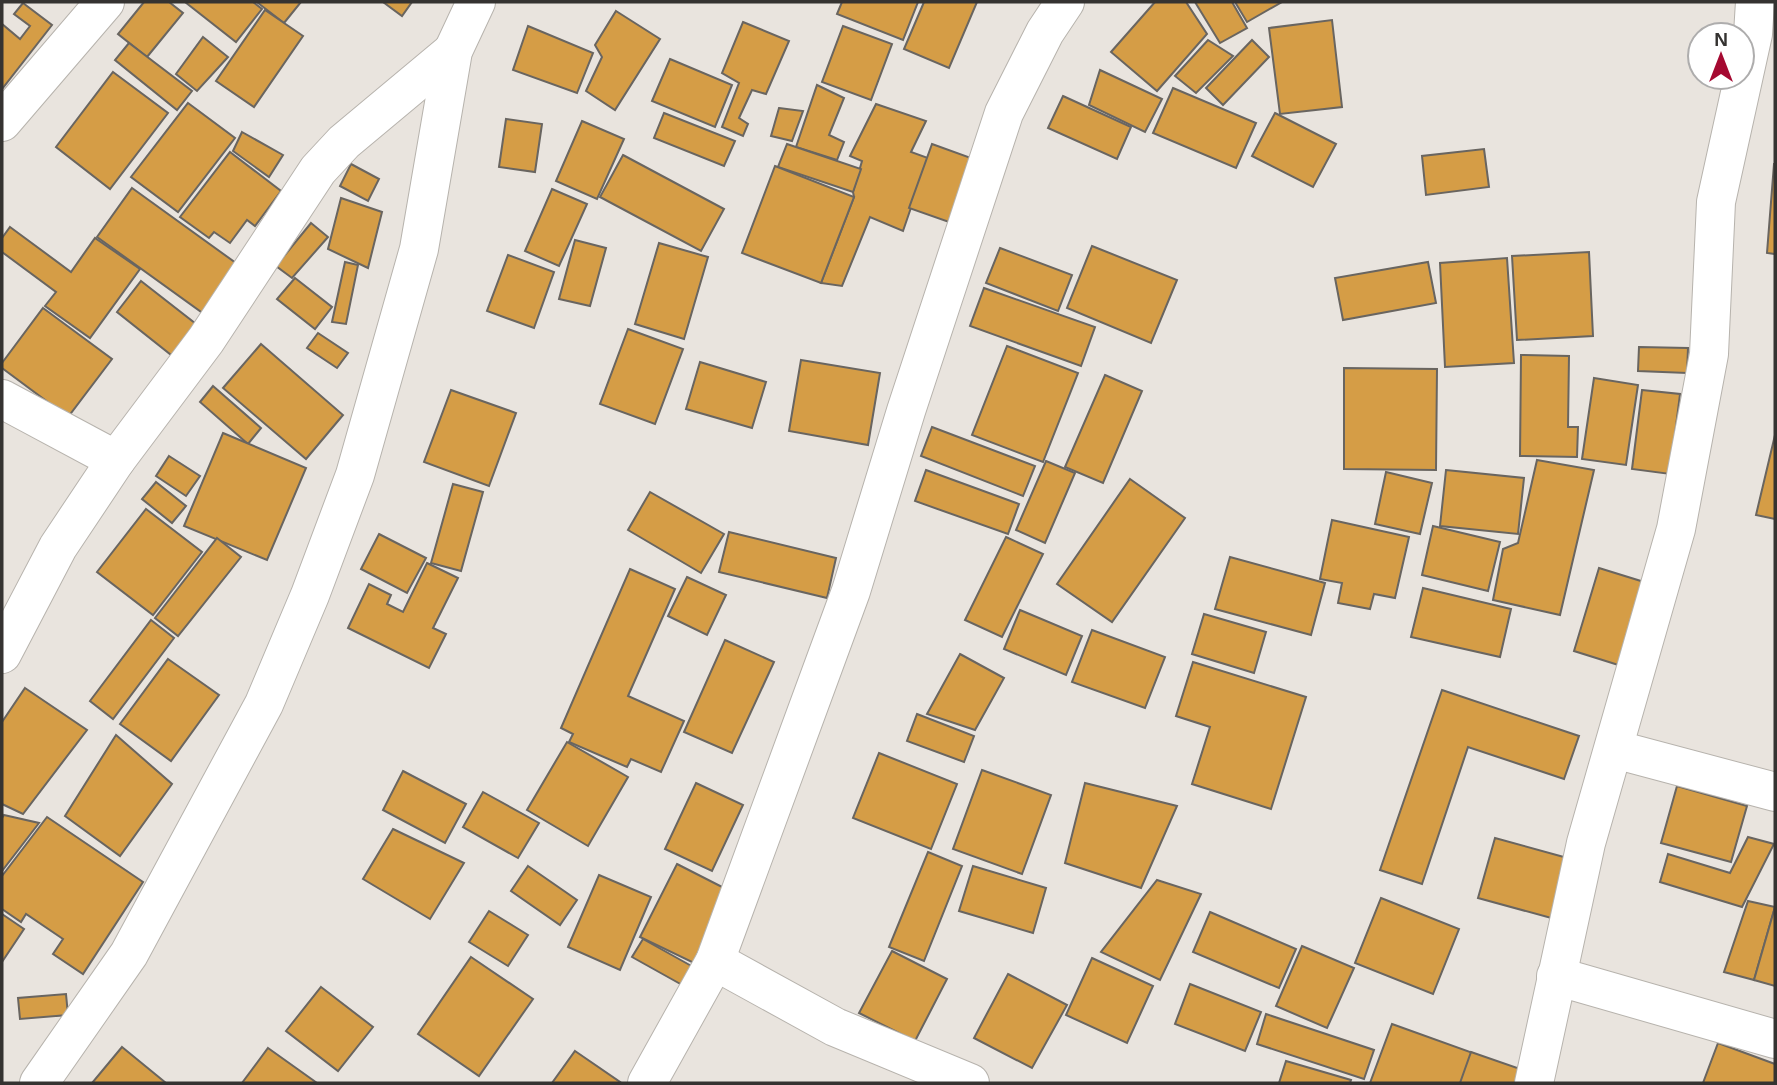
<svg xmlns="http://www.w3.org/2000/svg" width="1777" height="1085" viewBox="0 0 1777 1085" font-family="Helvetica,sans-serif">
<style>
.building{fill:#d59d46;stroke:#696560;stroke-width:2}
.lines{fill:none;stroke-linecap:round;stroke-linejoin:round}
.minor-casing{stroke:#b7b3ad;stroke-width:40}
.minor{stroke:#fff;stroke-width:38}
</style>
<rect width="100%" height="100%" fill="#e9e4de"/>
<g class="building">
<polygon points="144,2 169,2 183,13 147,57 118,34"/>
<polygon points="185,2 253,2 262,9 236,42"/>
<polygon points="259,2 301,2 284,23 258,3"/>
<polygon points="383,2 412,2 402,16"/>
<polygon points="842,2 918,2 903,40 837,14"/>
<polygon points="924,2 977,2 949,68 904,49"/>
<polygon points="1155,2 1186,2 1207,34 1157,91 1111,52"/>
<polygon points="1195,2 1232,2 1247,28 1220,43"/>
<polygon points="1235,2 1282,2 1247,22"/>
<polygon points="23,3 52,25 2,89 2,24 20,39 30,26 14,14"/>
<polygon points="265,10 303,36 254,107 216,81"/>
<polygon points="616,11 660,39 615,110 586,91 602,57 595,45"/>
<polygon points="1332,20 1342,107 1280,114 1269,28"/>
<polygon points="743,22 789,41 766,94 752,90 739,118 748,124 743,136 722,127 739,83 722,73"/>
<polygon points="528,26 593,53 577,93 513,70"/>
<polygon points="843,26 892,44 871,100 822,82"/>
<polygon points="203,37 228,57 197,91 176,74"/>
<polygon points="1208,40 1233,56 1196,93 1175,76"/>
<polygon points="1252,40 1269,57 1223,105 1206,88"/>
<polygon points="129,43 192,91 177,110 115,60"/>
<polygon points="670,59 732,85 715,127 652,101"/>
<polygon points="1100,70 1162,99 1145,132 1089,105"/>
<polygon points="113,72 168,113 110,189 56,147"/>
<polygon points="817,85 844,98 829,135 844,142 837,160 796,147"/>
<polygon points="1173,88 1256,123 1236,168 1153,133"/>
<polygon points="1063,96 1131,127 1117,159 1048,128"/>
<polygon points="188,103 235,138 178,212 131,177"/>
<polygon points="876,104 926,121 911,152 928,158 903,231 870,217 842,286 821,283 854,197 853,192 862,161 850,156"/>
<polygon points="779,108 803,111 792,141 771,136"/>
<polygon points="664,113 735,141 724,166 654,138"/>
<polygon points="1275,113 1336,144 1313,187 1252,156"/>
<polygon points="506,119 542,124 535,172 499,167"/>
<polygon points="582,121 624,139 597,199 556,181"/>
<polygon points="242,132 283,155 269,177 233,151"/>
<polygon points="787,144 861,169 853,192 778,167"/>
<polygon points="932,144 971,158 949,222 909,208"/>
<polygon points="1484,149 1489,187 1426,195 1422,156"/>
<polygon points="230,152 281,191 255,226 247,220 230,243 214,232 209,238 180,217"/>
<polygon points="623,155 724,209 701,251 600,197"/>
<polygon points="351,164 379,179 368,201 340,186"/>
<polygon points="1774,164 1775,164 1775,254 1767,253"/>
<polygon points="775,166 854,197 821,283 742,253"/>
<polygon points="132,188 247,271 211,319 97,237"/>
<polygon points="552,189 587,204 559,266 525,251"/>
<polygon points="341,198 382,212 368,268 328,249"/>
<polygon points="311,223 328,237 292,278 276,266"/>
<polygon points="10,227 71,272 95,238 140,269 90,338 45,306 56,292 2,252 2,238"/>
<polygon points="575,240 606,248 590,306 559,299"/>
<polygon points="659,243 708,257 684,339 635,324"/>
<polygon points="1092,246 1177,280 1151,343 1067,308"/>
<polygon points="1000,248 1072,275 1058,311 986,283"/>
<polygon points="1589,252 1593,336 1517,340 1512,256"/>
<polygon points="508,255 554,272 534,328 487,311"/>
<polygon points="1507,258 1514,363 1445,367 1440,263"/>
<polygon points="345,262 358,265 346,324 332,322"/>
<polygon points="1428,262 1436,303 1343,320 1335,278"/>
<polygon points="295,278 332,307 315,329 277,299"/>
<polygon points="141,281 205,331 180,362 117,312"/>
<polygon points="984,288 1095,327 1081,366 970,326"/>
<polygon points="43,308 112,359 68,417 2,368 2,363"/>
<polygon points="628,329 683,349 655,424 600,404"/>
<polygon points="318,333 348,353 337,368 307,348"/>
<polygon points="261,344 343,415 306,459 223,388"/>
<polygon points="1007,346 1078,373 1043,462 972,435"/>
<polygon points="1639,347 1688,348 1687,373 1638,371"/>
<polygon points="1521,355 1569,356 1568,427 1578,427 1577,457 1520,456"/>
<polygon points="801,360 880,373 868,445 789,431"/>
<polygon points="700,362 766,382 752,428 686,409"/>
<polygon points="1344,368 1437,369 1436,470 1344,469"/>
<polygon points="1105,375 1142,391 1103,483 1065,467"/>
<polygon points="1594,378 1638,385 1626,465 1582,459"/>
<polygon points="213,386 261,428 248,444 200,402"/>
<polygon points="451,390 516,413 489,486 424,462"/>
<polygon points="1642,390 1680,394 1670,474 1632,469"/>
<polygon points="932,427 1035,466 1023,496 921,456"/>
<polygon points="223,433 306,468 267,560 184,526"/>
<polygon points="1775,435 1775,519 1756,515"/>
<polygon points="169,456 200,476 186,496 156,476"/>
<polygon points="1537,460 1594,470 1560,615 1493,600 1503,549 1518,543"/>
<polygon points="1046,461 1075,473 1045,543 1016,530"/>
<polygon points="926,470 1019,504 1008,534 915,501"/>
<polygon points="1446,470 1524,478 1518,534 1440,526"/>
<polygon points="1386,472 1432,483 1420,534 1375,524"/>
<polygon points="1130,479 1185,518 1112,622 1057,584"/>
<polygon points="156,482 186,506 172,523 142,499"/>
<polygon points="453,484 483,492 461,571 431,563"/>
<polygon points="650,492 724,534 701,573 628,530"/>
<polygon points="146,509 202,552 153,615 97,572"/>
<polygon points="1332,520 1409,537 1395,598 1374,594 1370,609 1338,603 1342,583 1320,579"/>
<polygon points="1433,526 1500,542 1488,591 1422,575"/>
<polygon points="729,532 836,558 827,598 719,572"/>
<polygon points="379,534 426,558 407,593 361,569"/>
<polygon points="1006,537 1043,554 1002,637 965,620"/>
<polygon points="217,538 241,557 178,636 155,618"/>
<polygon points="1230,557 1325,583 1311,635 1215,609"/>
<polygon points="427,563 458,578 433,628 446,634 429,668 348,628 369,584 391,595 387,604 403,612"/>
<polygon points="1599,568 1657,586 1631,669 1574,651"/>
<polygon points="630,569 675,589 628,696 684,721 661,772 631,759 627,767 569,742 573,734 561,728"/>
<polygon points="687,577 726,595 707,635 668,616"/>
<polygon points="1423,588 1511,609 1500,657 1411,637"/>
<polygon points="1020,610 1082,636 1066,675 1004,649"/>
<polygon points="1204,614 1266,632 1254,673 1192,654"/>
<polygon points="151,620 174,638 113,719 90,701"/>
<polygon points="1092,630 1165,657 1145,708 1072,682"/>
<polygon points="725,640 774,662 732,753 684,732"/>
<polygon points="960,654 1004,678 975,730 927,714"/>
<polygon points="168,659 219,695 171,761 120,724"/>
<polygon points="1193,662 1306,697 1271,809 1192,784 1210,727 1176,716"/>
<polygon points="25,688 87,730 23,814 2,804 2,722"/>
<polygon points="1442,690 1579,736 1564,779 1468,747 1422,884 1380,870"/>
<polygon points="917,714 974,736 964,762 907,741"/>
<polygon points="116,735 172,784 120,856 65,816"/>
<polygon points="567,742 628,777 588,846 527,810"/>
<polygon points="879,753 957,784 931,849 853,818"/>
<polygon points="982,770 1051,795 1022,874 953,849"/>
<polygon points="403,771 466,804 445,843 383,810"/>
<polygon points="696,783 743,805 712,871 665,849"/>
<polygon points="1085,783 1177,806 1141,888 1065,863"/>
<polygon points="1677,786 1747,806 1731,862 1661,843"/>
<polygon points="483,792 539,823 518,858 463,827"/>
<polygon points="4,815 39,823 2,871 2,818"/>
<polygon points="47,817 143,882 83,974 53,954 63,939 26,914 21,922 2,909 2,876"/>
<polygon points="393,829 464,863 430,919 363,879"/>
<polygon points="1748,837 1774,844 1742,907 1660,882 1668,854 1730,873"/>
<polygon points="1495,838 1571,859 1555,919 1478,898"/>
<polygon points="928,852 962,866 924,961 889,947"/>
<polygon points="677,864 730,891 694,963 640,937"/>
<polygon points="528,866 577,900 560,925 511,891"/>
<polygon points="973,866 1046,888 1033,933 959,911"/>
<polygon points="599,875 651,897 620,970 568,947"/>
<polygon points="1157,880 1201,894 1160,980 1101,952"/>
<polygon points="1381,898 1459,929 1433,994 1355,963"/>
<polygon points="1748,901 1775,907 1754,980 1724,972"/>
<polygon points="1775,907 1775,986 1754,980"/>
<polygon points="489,911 528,935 508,966 469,942"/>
<polygon points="1210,912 1296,949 1279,988 1193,952"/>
<polygon points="2,914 24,929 2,962"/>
<polygon points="643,939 704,973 693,991 632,957"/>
<polygon points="1302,946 1354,968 1327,1028 1276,1006"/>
<polygon points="892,951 947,979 915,1041 859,1013"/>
<polygon points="471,957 533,999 479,1076 418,1034"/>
<polygon points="1092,958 1153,986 1127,1043 1066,1015"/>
<polygon points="1008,974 1067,1005 1032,1068 974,1038"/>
<polygon points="1190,984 1261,1012 1245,1051 1175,1024"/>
<polygon points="321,987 373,1027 338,1071 286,1031"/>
<polygon points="66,994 68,1015 20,1019 18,998"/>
<polygon points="1266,1014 1374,1050 1364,1079 1257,1044"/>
<polygon points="1392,1024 1473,1053 1462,1083 1370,1083"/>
<polygon points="1718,1043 1775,1064 1775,1083 1703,1083"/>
<polygon points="122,1047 166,1083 92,1083"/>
<polygon points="268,1048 317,1083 242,1083"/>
<polygon points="575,1051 620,1082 619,1083 552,1083"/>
<polygon points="1471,1052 1526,1071 1522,1083 1460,1083"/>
<polygon points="1286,1061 1351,1080 1350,1083 1279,1083"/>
</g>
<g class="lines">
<g class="minor-casing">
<g id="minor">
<polyline points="2,122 105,2"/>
<polyline points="2,399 116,460"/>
<polyline points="2,654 58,547 116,460 206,340 318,170 344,142 453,51"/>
<polyline points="1614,749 1775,792"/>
<polyline points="715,961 835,1027 970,1083"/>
<polyline points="1556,976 1775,1039"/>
<polyline points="39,1083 129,954 264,704 310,595 355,475 419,249 453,51 476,2"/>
<polyline points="647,1083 715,961 851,591 906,411 1004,113 1045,32 1065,2"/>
<polyline points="1534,1083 1586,843 1676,529 1709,354 1716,202 1753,34 1755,2"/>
</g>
</g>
<use href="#minor" class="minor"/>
</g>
<rect width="1777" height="1085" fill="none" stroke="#353331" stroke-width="7"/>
<g transform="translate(1721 56)"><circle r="33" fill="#ffffff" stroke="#aeadad" stroke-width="2"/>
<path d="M0-5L12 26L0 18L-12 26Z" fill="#a50931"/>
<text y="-10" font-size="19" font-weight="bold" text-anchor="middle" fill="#353331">N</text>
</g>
</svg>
